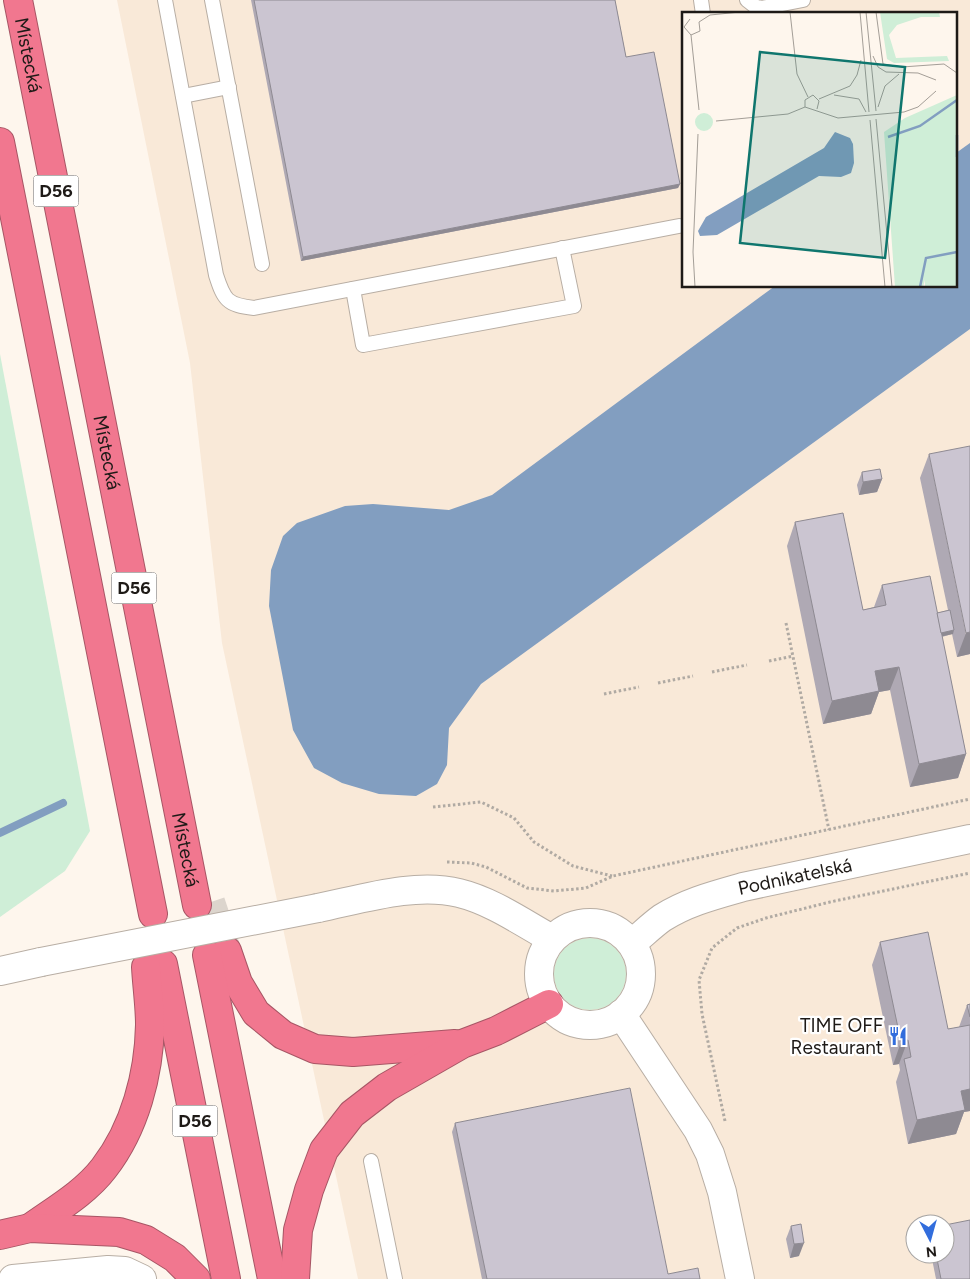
<svg xmlns="http://www.w3.org/2000/svg" width="970" height="1279" viewBox="0 0 970 1279" font-family="Figtree,sans-serif">
<style>
.built{fill:#f9e9d8;fill-rule:evenodd}
.green{fill:#cfeed7}
.water{fill:#829ec0}
.lines{fill:none;stroke-linecap:round;stroke-linejoin:round}
.stream{stroke:#829ec0;stroke-width:8}
.motorway-tunnel{stroke:#dcd5cd;stroke-width:28;stroke-dasharray:28 14;stroke-linecap:butt}
.service-casing{stroke:#b8aea4;stroke-width:16}
.minor-casing{stroke:#b8aea4;stroke-width:30}
.motorway-casing{stroke:#a75665;stroke-width:30}
.path{stroke:#b0aaa3;stroke-width:3;stroke-dasharray:2.5 2.5;stroke-linecap:butt}
.service{stroke:#fff;stroke-width:14}
.minor{stroke:#fff;stroke-width:28}
.motorway{stroke:#f1778f;stroke-width:28}
.minor-bridge-casing{stroke:#b8aea4;stroke-width:30;stroke-linecap:butt}
.minor-bridge{stroke:#fff;stroke-width:28}
.wall{fill:#afa9b4}
.shaded-wall{fill:#8e8a92}
.building{fill:#cbc5d1;stroke:#8e8a92}
.labels{text-anchor:middle;dominant-baseline:central;stroke-width:4.5;stroke-linejoin:round;paint-order:stroke}
.shield{fill:#fff;stroke:#625f5d;stroke-width:1}
.shield-label{font-size:18px;font-weight:bold;fill:#1e1a17}
.street-label{font-size:19px;fill:#1e1a17;stroke:#fff}
.poi-label{font-size:19px;fill:#1e1a17;stroke:#fff;text-anchor:end}
.inset-river{fill:none;stroke:#829ec0;stroke-width:2.5}
.inset-road{fill:none;stroke:#a49e97;stroke-width:1}
.view{fill:#0f766e;fill-opacity:0.15;stroke:#0f766e;stroke-width:2.5}
.inset-edge{fill:none;stroke:#1e1a17;stroke-width:2.5}
</style>
<rect width="100%" height="100%" fill="#fef6ed"/>
<path class="built" d="M 117,0 L 970,0 L 970,1279 L 358,1279 L 222,643 L 190,363 ZM 684,14 L 956,14 L 956,286 L 684,286 ZM 915,1224 L 945,1224 L 945,1254 L 915,1254 Z"/>
<g class="green">
<polygon points="0,354 90,831 65,871 0,917"/>
<circle cx="590" cy="974" r="36"/>
</g>
<polygon class="water" points="970,143 970,329 481,684 449,728 447,765 437,784 416,796 379,794 342,783 314,768 293,730 269,606 271,570 283,536 297,523 345,506 373,504 449,510 492,495 775,286 956,286 956,153"/>
<g class="lines">
<polyline class="stream" points="0,833 63,803"/>
<polyline class="motorway-tunnel" points="211,902 227,950"/>
<g class="service-casing">
<g id="service">
<path d="M 165,0 L 216,275 C 224,300 227,305 254,308 L 679,226"/>
<polyline points="212,0 262,264"/>
<polyline points="701,0 703,14"/>
<polyline points="747,0 756,7 762,8 803,0"/>
<polyline points="183,96 229,87"/>
<polyline points="353,289 363,345 574,306 562,248"/>
<polyline points="371,1161 395,1279"/>
</g>
</g>
<g class="minor-casing">
<g id="minor">
<path d="M 318,908 C 362,899 415,882 459,893 C 492,901 523,923 552,939"/>
<circle cx="590" cy="974" r="51"/>
<path id="s1" d="M 632,943 C 642,935 651,926 662,918 C 687,902 715,895 743,887 L 970,839"/>
<polyline points="0,971 41,962"/>
<polyline points="621,1014 698,1130 710,1154 722,1192 740,1279"/>
<polyline points="13,1279 108,1270 125,1271 142,1279"/>
</g>
</g>
<g class="motorway-casing">
<g id="motorway">
<path id="s2" d="M 18,0 L 197,905"/>
<polyline points="0,142 153,914"/>
<polyline points="227,951 238,983 256,1013 283,1035 315,1049 353,1052 455,1044"/>
<polyline points="207,955 272,1279"/>
<polyline points="163,964 226,1279"/>
<path d="M 30,1228 C 55,1210 85,1193 104,1168 C 135,1128 149,1074 150,1025 C 150,1006 147,986 146,967"/>
<polyline points="0,1235 30,1228 119,1232 146,1240 175,1258 196,1279"/>
<polyline points="295,1279 298,1230 309,1190 324,1150 352,1114 387,1087 462,1044 496,1031 549,1004"/>
</g>
</g>
<g class="path">
<polyline points="786,623 829,830"/>
<polyline points="769,661 793,656"/>
<polyline points="712,672 747,665"/>
<polyline points="658,683 693,676"/>
<polyline points="604,694 639,687"/>
<polyline points="433,807 481,802 514,818 534,842 573,866 612,876"/>
<polyline points="447,862 471,863 486,867 527,888 554,891 586,888 613,876 970,799"/>
<polyline points="725,1121 702,1014 699,980 712,948 737,928 766,918 830,902 970,873"/>
</g>
<use href="#service" class="service"/>
<use href="#minor" class="minor"/>
<use href="#motorway" class="motorway"/>
<g class="minor-bridge-casing">
<polyline id="minor-bridge" points="41,962 318,908"/>
</g>
<use href="#minor-bridge" class="minor-bridge"/>
</g>
<g class="wall">
<polygon points="251,0 615,0 626,57 680,184 678,188 301,261"/>
<polygon points="929,454 970,654 957,657 952,634 942,637 966,754 958,778 910,787 890,690 879,692 871,714 823,724 787,546 795,522 863,610 874,607 882,585 937,613 948,610 920,478"/>
<polygon points="862,472 882,479 877,492 859,495 857,485"/>
<polygon points="880,942 948,1029 959,1027 967,1005 970,1004 970,1111 964,1112 956,1134 908,1144 896,1082 900,1070 899,1064 893,1065 872,965"/>
<polygon points="455,1123 668,1274 700,1279 482,1279 452,1132"/>
<polygon points="791,1226 799,1256 790,1258 786,1239"/>
<polygon points="931,1254 945,1254 970,1279 936,1279"/>
</g>
<g class="shaded-wall">
<polygon points="680,184 678,188 301,261 303,257"/>
<polygon points="882,479 877,492 859,495 863,482"/>
<polygon points="954,630 953,634 930,639 931,635"/>
<polygon points="970,632 970,654 957,657 966,633"/>
<polygon points="899,667 890,690 879,692 871,714 823,724 832,701 875,671"/>
<polygon points="966,754 958,778 910,787 919,764"/>
<polygon points="908,1040 899,1064 893,1065 901,1042"/>
<polygon points="970,1089 970,1111 964,1112 956,1134 908,1144 917,1120 961,1091"/>
<polygon points="804,1243 799,1256 790,1258 794,1244"/>
</g>
<g class="building">
<polygon points="254,0 615,0 626,57 654,52 680,184 303,257"/>
<polygon points="970,446 970,632 966,633 929,454"/>
<polygon points="880,469 882,479 863,482 862,472"/>
<polygon points="843,513 863,610 886,605 882,585 930,576 966,754 919,764 899,667 875,671 879,691 832,701 795,522"/>
<polygon points="950,610 954,630 941,633 937,613"/>
<polygon points="928,932 948,1029 970,1025 970,1089 961,1091 965,1110 917,1120 904,1059 911,1057 908,1040 901,1042 880,942"/>
<polygon points="970,1004 970,1017 967,1005"/>
<polygon points="630,1088 668,1274 698,1268 700,1279 487,1279 455,1123"/>
<polygon points="970,1220 970,1279 941,1279 936,1254 945,1254 945,1225"/>
<polygon points="801,1224 804,1243 794,1244 791,1226"/>
</g>
<defs>
<g id="restaurant-bare" transform="scale(1.5)"><path d="M-5-6h1v4h1v-4h1v4h1v-4h1v5L-1.5 .5V6h-2V.5L-5-1ZM5-6V6H3V1.5H1.5Q1.5-4 5-6Z" fill="#326ddc" stroke="#fff" stroke-width="2.5" paint-order="stroke"/></g>
</defs>
<g fill-rule="evenodd">
<use href="#restaurant-bare" x="898" y="1036"/>
</g>
<g class="labels">
<g class="shield">
<rect x="33.5" y="175.5" width="45" height="31" rx="4"/>
<rect x="111.5" y="572.5" width="45" height="31" rx="4"/>
<rect x="172.5" y="1105.5" width="45" height="31" rx="4"/>
</g>
<g class="shield-label">
<text x="56" y="191">D56</text>
<text x="134" y="588">D56</text>
<text x="195" y="1121">D56</text>
</g>
<g class="street-label">
<text stroke="none"><textPath href="#s2" startOffset="56">Místecká</textPath></text>
<text stroke="none"><textPath href="#s2" startOffset="461">Místecká</textPath></text>
<text stroke="none"><textPath href="#s2" startOffset="866">Místecká</textPath></text>
<text stroke="none"><textPath href="#s1" startOffset="179">Podnikatelská</textPath></text>
</g>
<g class="poi-label">
<text x="883" y="1025">TIME OFF<tspan x="883" dy="22">Restaurant</tspan></text>
</g>
</g>
<g transform="translate(682 12)">
<rect width="275" height="275" fill="#fef6ed"/>
<path d="M 198,0 L 257,0 L 258,5 L 239,5 L 215,13 L 207,23 L 214,46 L 265,44 L 267,49 L 212,51 L 205,47 ZM 275,83 L 275,275 L 243,275 L 243,268 L 241,275 L 213,275 L 202,120 L 223,106 ZM13 110a9 9 0 1 1 18 0a9 9 0 1 1-18 0Z" fill="#cfeed7"/>
<path d="M 153,120 L 168,126 L 171,132 L 172,151 L 169,161 L 159,165 L 137,164 L 35,223 L 18,224 L 16,219 L 24,205 L 142,136 Z" fill="#829ec0"/>
<path class="inset-river" d="M 275,123 L 275,145M 206,125 L 238,114 L 275,88M 238,275 L 244,246 L 275,240"/>
<path class="inset-road" d="M 108,0 L 115,62 L 126,85M 178,0 L 187,100M 184,0 L 194,99M 194,0 L 201,52 L 220,55 L 262,52 L 275,61M 8,7 L 2,15 L 9,23M 17,10 L 28,3 L 58,0M 9,23 L 17,98M 9,23 L 18,19 L 17,10M 191,44 L 196,55 L 204,60 L 236,61 L 254,68M 152,83 L 177,87 L 184,100M 137,87 L 168,74 L 175,63 L 179,48M 123,95 L 156,106 L 222,100 L 236,95 L 254,79M 123,95 L 123,88 L 131,83 L 137,89 L 135,97M 196,95 L 203,74 L 217,62M 194,107 L 210,275M 188,108 L 203,275M 34,109 L 106,102 L 123,95M 13,275 L 11,240 L 16,122"/>
<path class="view" d="M 78,40 L 223,55 L 203,246 L 58,231 Z"/>
<rect width="275" height="275" class="inset-edge"/>
</g>
<g transform="translate(930 1239) rotate(174)"><circle r="24" fill="#ffffff" stroke="#a5a3a2"/>
<path d="M0-4L9 19L0 12L-9 19Z" fill="#326ddc"/>
<text y="-8" font-size="14" font-weight="bold" text-anchor="middle" fill="#1e1a17">N</text>
</g>
</svg>
